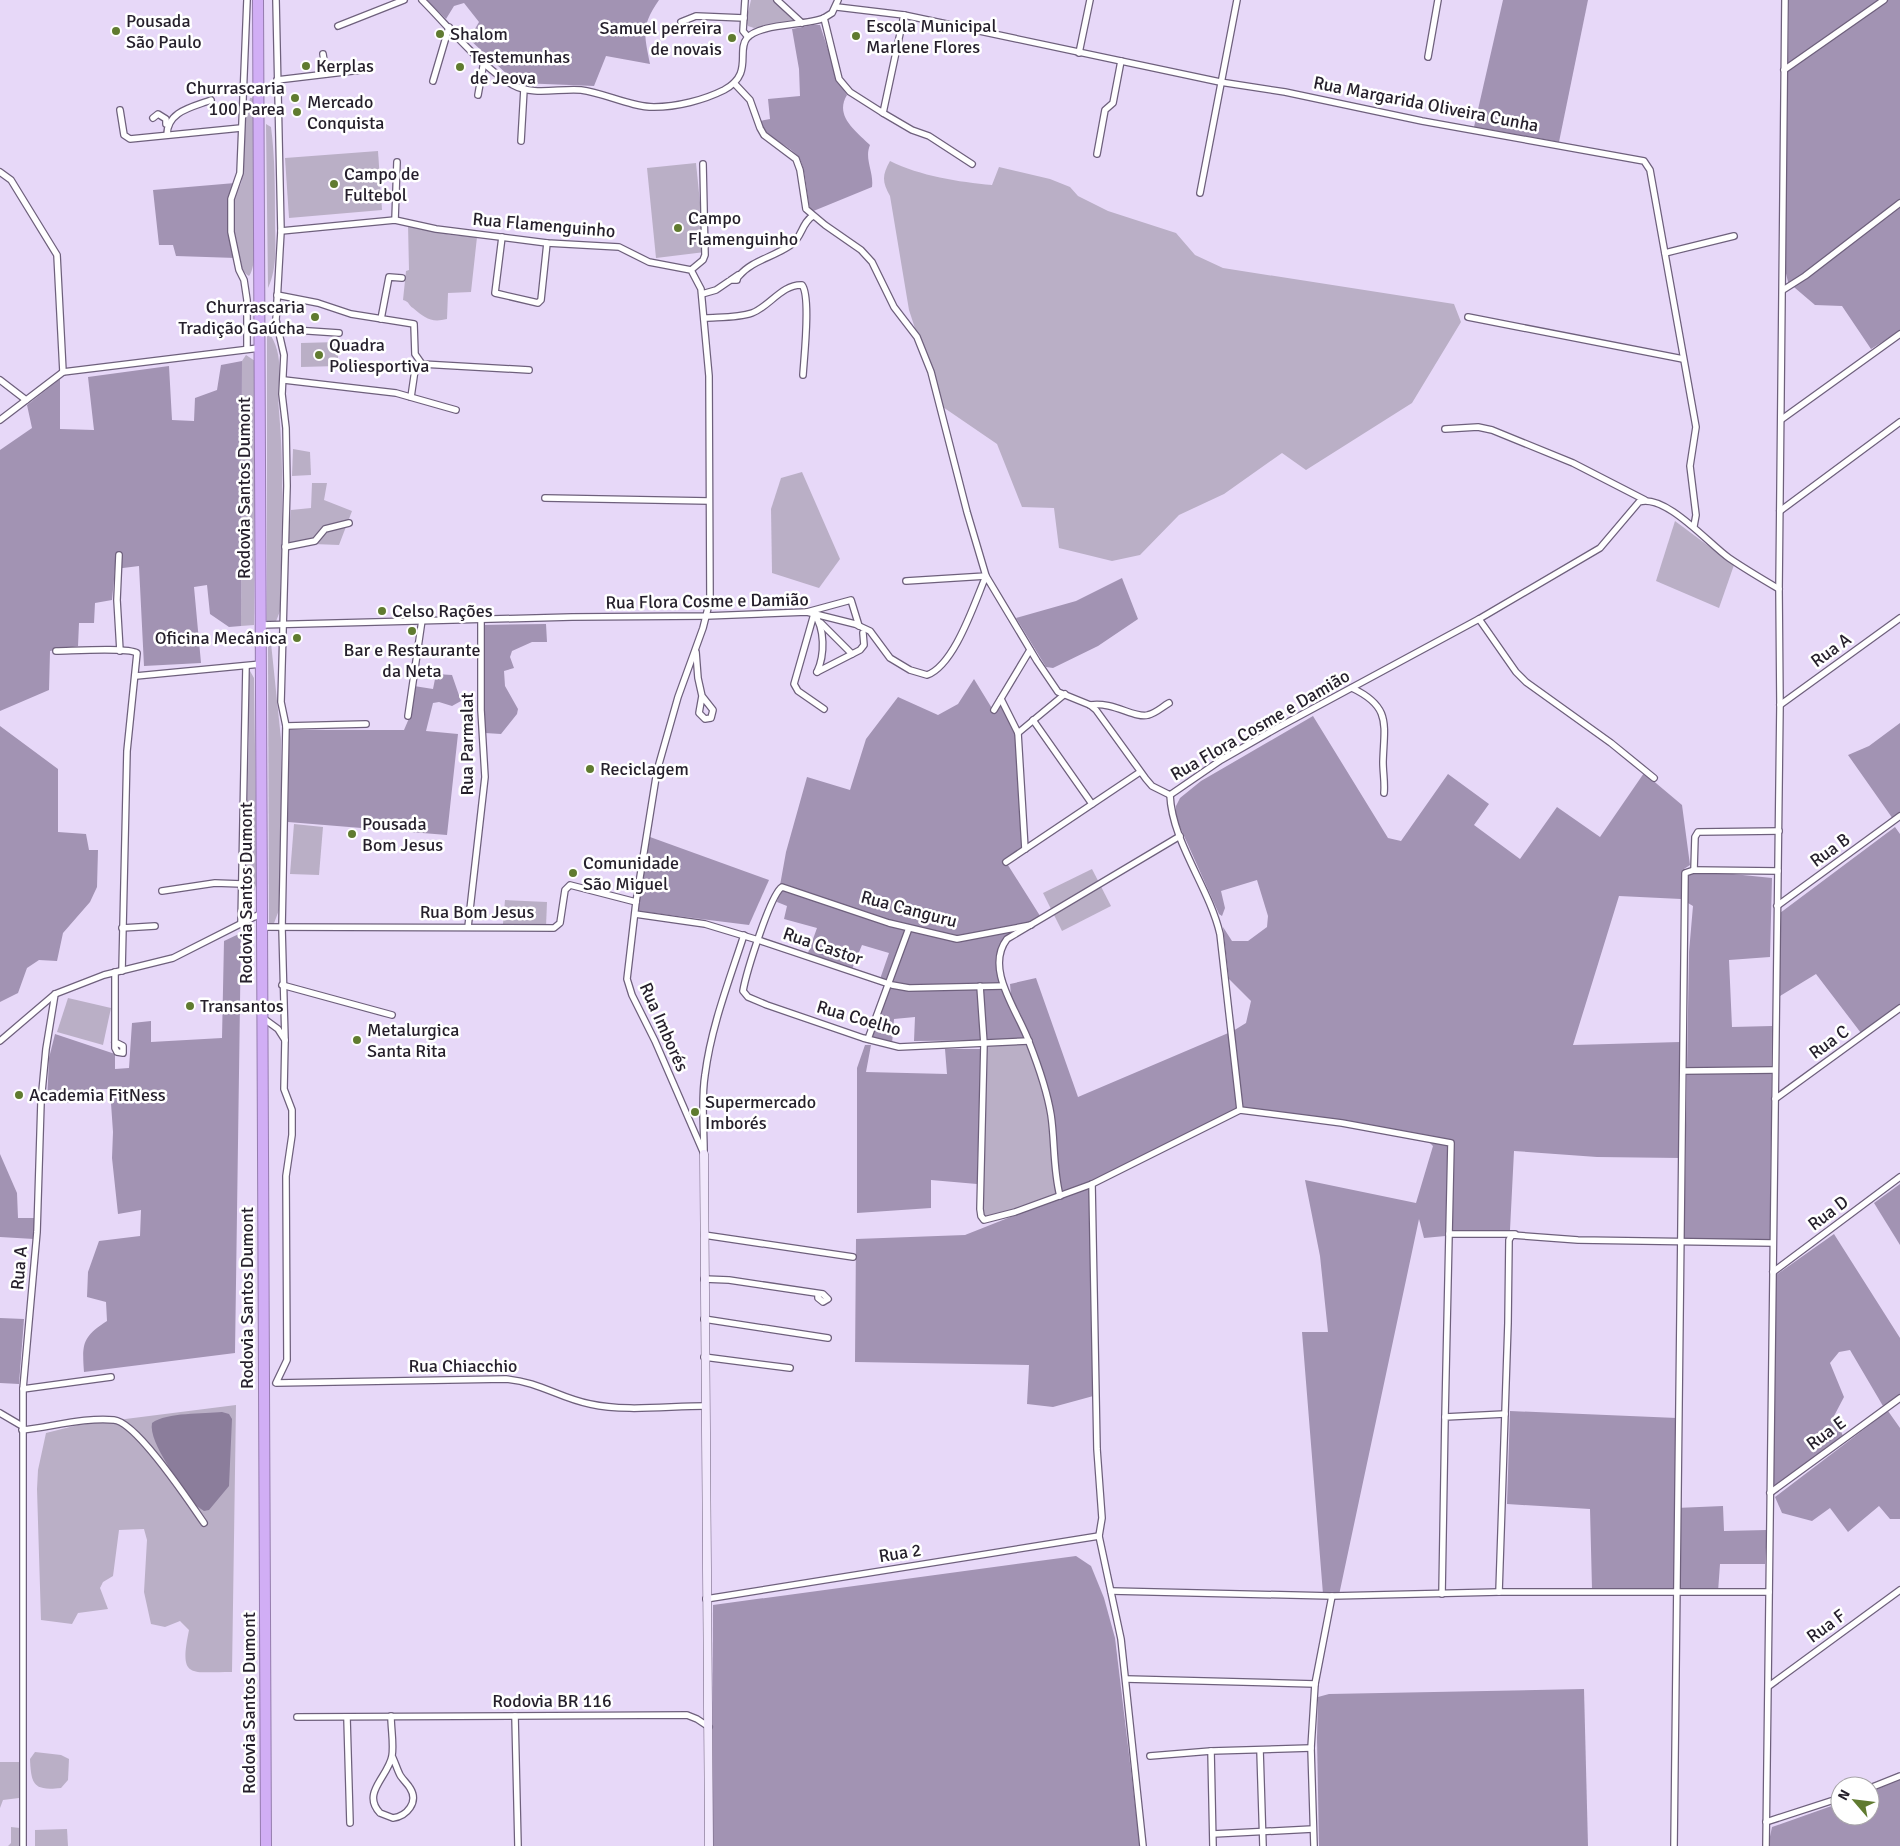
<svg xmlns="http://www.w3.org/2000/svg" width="1900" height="1846" viewBox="0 0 1900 1846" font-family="Signika,sans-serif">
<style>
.green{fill:#baafc6}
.forest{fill:#a293b3}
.water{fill:#8b7d9b}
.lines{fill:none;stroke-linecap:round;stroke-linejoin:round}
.street-casing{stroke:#6e607c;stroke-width:8}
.secondary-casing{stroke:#6e607c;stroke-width:9}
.highway-casing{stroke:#957cae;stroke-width:12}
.street{stroke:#fff;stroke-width:5.5}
.secondary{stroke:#f1e7fc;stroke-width:8}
.highway{stroke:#d1aef5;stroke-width:10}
.poi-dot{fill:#607b30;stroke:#fff;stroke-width:2}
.labels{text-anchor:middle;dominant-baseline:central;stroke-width:5;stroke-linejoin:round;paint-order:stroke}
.poi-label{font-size:18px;fill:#251f2b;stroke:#fff;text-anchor:start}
.street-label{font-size:18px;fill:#251f2b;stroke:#fff}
</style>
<rect width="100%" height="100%" fill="#e7d8f8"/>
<g class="green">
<polygon points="751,0 774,0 794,21 754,28 748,26 746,21"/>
<path d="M 250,98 L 252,98 L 255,102 C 255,129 262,262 249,276 C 234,269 232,216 234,200 C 235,192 241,187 242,179 C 244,152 243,124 250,98 Z"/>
<path d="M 266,124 L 271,127 C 275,158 275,189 275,219 C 275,241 278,267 268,288 Z"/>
<polygon points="378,151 382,210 289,218 285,158"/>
<path d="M 890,161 C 920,176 959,182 992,185 L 999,167 L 1050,179 L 1070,187 L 1078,196 L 1108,211 L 1176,233 L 1195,255 L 1223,268 L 1454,304 L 1461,322 L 1412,403 L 1306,470 L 1282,453 L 1224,494 L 1179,515 L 1140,555 L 1112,561 L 1059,548 L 1054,508 L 1022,507 L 997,444 L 940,405 L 909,310 L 890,196 C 882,182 882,175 890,161 Z"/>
<polygon points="696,163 705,252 656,258 647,168"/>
<path d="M 408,224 L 451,235 L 477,237 L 471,292 L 448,293 L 447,319 C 431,323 425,318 413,308 C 408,305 410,302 403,300 L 406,271 L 409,270 Z"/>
<path d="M 267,330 C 287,356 276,381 279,411 C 285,477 281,544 280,611 L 275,624 L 267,624 Z"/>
<polygon points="338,342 338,366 301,367 301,343"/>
<polygon points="246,355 255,361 254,625 241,626 242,361"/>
<polygon points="293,449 310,452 311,475 292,476"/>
<polygon points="802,472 840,559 819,588 772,573 771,509 781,478"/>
<polygon points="312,483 327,483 324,500 352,511 339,545 288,543 291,510 311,508"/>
<polygon points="1675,521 1734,565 1719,608 1656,581"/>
<polygon points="271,643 281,739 281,888 279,910 273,926 269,925 268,647"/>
<polygon points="250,671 254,678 257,882 247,911 244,910 249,738 247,685"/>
<polygon points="294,824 323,827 319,875 290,874"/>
<polygon points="1092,869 1111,906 1062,931 1043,893"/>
<polygon points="505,900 547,902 546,927 503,924"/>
<polygon points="68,998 111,1008 103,1045 57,1032"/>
<polygon points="1029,1041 1045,1088 1060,1196 984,1220 980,1209 984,1044"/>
<path d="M 236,1405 L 232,1672 C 189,1672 179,1679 189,1630 L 180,1621 L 165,1627 L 151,1624 L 144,1592 L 147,1540 L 144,1529 L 119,1530 L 113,1576 L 103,1582 L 100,1588 L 108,1609 L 78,1613 L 72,1624 L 41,1620 L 37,1489 L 38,1470 L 46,1433 L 78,1425 Z"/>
<path d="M 35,1752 L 61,1755 L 69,1759 L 68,1780 L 61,1788 C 34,1791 31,1785 30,1759 Z"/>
<polygon points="0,1762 19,1762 19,1798 3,1800 0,1808"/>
<polygon points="11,1827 20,1828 20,1846 0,1846 8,1846 11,1843"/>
<polygon points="67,1829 68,1846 35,1846 35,1830"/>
</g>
<g class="forest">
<path d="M 427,0 L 659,0 C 641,26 644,34 650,64 L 606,56 L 594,86 L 520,83 L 511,78 L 469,39 L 479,22 L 464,3 L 454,6 L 446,19 Z"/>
<polygon points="1503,0 1588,0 1559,142 1474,127"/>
<polygon points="1789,0 1900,0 1900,331 1871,349 1842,306 1815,305 1788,282 1785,269"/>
<path d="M 813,25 L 820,25 L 839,83 L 847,95 C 834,116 856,131 870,145 C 864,159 874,172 872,187 L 811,212 C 806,197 807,166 797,155 C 786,143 766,139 760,121 L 770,119 L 768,99 L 800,96 L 799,69 L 792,29 Z"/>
<polygon points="235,183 230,192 228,233 236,258 176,256 173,245 159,245 153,190"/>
<polygon points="242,361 241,626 229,627 210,614 207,585 194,587 201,663 144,666 139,566 115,569 112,600 95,603 94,623 79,623 78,646 50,651 49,690 0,711 0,450 32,428 27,405 60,379 60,429 94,430 88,377 169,366 172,420 194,421 195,398 217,390 221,365"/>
<polygon points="1122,578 1138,619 1098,646 1053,668 1046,667 1016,618 1076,601"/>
<polygon points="546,624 547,642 532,642 512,651 510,657 514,668 504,671 505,686 518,709 517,714 501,734 485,733 483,625"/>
<polygon points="436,674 452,675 461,701 452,706 439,702 433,703 426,731 458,734 447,835 288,822 289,730 404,730 410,716 414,686 433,689"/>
<polygon points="974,679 993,710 1001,699 1018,735 1025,849 1006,862 1042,919 1007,939 1000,949 1004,992 1025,1040 914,1041 915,1017 894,1019 892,1044 868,1039 888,985 879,982 889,953 862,945 852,969 808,953 817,928 784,919 787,906 777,902 786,852 807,777 850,790 866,739 898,697 938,715 958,704"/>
<polygon points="1313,716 1388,838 1401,841 1448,774 1489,804 1474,825 1520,859 1557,807 1600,837 1644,773 1682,805 1690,865 1684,869 1772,878 1770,957 1729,960 1732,1027 1772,1026 1770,1241 1684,1242 1689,952 1693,906 1681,899 1619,896 1573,1045 1680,1042 1680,1158 1597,1157 1514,1151 1510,1230 1424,1238 1419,1219 1339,1595 1323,1594 1302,1332 1328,1332 1320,1256 1305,1180 1416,1203 1433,1146 1424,1137 1243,1108 1092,1184 1091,1325 1097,1395 1053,1407 1027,1404 1029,1365 855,1362 856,1239 965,1235 1081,1189 1064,1192 1060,1191 1052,1108 1031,1037 1011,995 1010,984 1036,978 1078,1097 1233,1031 1246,1023 1251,1001 1229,979 1223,927 1232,941 1248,941 1267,927 1268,916 1257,880 1221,891 1225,908 1222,916 1219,914 1176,818 1176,806 1180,798 1201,781"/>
<polygon points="1900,723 1900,814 1893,819 1848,755 1869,746"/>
<polygon points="0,726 58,769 58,832 86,834 89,850 98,850 97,887 90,902 63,933 57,961 39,960 27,968 18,993 0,1002"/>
<polygon points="1895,827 1900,834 1900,1004 1861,1033 1816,974 1780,996 1780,913"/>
<polygon points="650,837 769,880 749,925 637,911"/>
<path d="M 241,933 L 235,1353 L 84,1372 C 82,1344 82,1337 107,1321 L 106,1302 L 87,1297 L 88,1272 L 99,1241 L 140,1236 L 141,1210 L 118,1214 L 112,1158 L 113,1132 L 110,1089 L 97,1089 L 73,1103 L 47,1102 L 49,1058 L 55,1034 L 115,1054 L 115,1069 L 129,1068 L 132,1023 L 151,1021 L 151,1042 L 222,1038 L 224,941 Z"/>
<polygon points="865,1045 871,1045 866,1072 947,1074 945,1049 981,1049 977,1184 931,1180 931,1208 857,1213 857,1068"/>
<polygon points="0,1154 17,1193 18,1218 34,1218 34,1239 0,1237"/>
<polygon points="1900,1184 1900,1245 1874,1203"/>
<polygon points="1834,1234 1900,1338 1900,1394 1883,1406 1850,1350 1839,1352 1830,1363 1844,1397 1834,1416 1843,1436 1773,1487 1776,1275"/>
<polygon points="0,1318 24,1319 19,1384 0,1383"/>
<polygon points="1510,1411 1677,1418 1676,1508 1723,1506 1724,1531 1767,1530 1765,1564 1720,1564 1718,1592 1592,1589 1590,1509 1507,1504"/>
<polygon points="1888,1411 1900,1428 1900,1519 1890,1519 1879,1506 1848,1532 1830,1508 1812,1521 1782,1513 1775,1497"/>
<polygon points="1076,1556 1091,1566 1104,1598 1115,1638 1140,1846 712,1846 713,1605"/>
<polygon points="1584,1689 1588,1846 1319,1846 1317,1738 1318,1697 1329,1694"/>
<polygon points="1900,1779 1900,1846 1768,1846 1772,1827 1840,1803 1840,1816 1870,1816 1870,1792"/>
</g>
<path class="water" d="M 222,1412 L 229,1414 L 232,1419 L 229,1486 L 209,1510 L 204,1511 L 195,1505 C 183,1487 148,1443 152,1423 C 167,1412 204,1414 222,1412 Z"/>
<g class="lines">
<g class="street-casing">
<g id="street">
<polyline points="276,0 281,231 276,320 284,355 282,394 286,428 287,486 281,702 286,726 282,928 285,1040"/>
<path d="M 422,0 C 449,27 480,66 513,85 C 533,96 560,88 581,90 C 605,93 630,107 654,107 C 677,107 704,100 724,90 C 754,74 736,51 747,38 C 760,23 805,26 824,18 L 832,13 L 838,0"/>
<polyline points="745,0 743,31 748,37"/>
<polyline points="777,0 802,23"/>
<polyline points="837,7 904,15 1220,82 1285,92 1422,121 1644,161 1650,170 1696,427 1690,466 1696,515 1694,526"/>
<polyline points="824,18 839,79 850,92 883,113 904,15"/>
<polyline points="681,22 696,16 744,18"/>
<polyline points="338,26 404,0"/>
<polyline points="1079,53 1090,0"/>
<polyline points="323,54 326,74"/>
<polyline points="1428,57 1438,0"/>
<polyline points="1784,70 1884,0"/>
<polyline points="277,80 361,70"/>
<polyline points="433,81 449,27"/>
<polyline points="734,83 750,100 760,128 764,135 796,159 800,170 806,209 825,225 861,250 872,262 894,307 917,337 931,372 967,512 986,576 906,581"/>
<polyline points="478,95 484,61"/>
<polyline points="120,110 124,135 130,139 241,128"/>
<polyline points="883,113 912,130 929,136 972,164"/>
<polyline points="153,118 158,114 166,119 166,124"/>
<path d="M 167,135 C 167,111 193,107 211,100"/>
<polyline points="521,141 524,89"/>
<polyline points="1097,154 1105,110 1113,103 1121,61"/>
<polyline points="0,172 11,180 57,255 63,372"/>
<polyline points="1200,193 1237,0"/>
<polyline points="395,220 397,162"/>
<polyline points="281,231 395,220 436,229 547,243 619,247 649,262 691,270 701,289 709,376 710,600 703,628 678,697 657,771 636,902 627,979 632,995 655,1041 704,1154"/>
<polyline points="502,237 495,293 538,303 541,300 547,243"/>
<polyline points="1665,253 1734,236"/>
<polyline points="691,270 703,260 705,255 703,164"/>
<path d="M 739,276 C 752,260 775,257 792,244 C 802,237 802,222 813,216"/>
<polyline points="1783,290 1805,276 1900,203"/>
<polyline points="702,294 716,290 738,275 737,280 731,280"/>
<polyline points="277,295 318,303 351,314 414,324 415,354 422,364"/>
<polyline points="1468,317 1683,359"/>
<path d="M 705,318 C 720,317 738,318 752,313 C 769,307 782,284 802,285 C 811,296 804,358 803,375"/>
<polyline points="381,319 389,277 402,278"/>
<polyline points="279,329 339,333"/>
<polyline points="247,349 247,300 244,280 239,270 231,232 231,199 240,173 247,0"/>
<polyline points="0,380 26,400"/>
<polyline points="284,380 396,393 456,410"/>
<polyline points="411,397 415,370 422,364 529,370"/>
<polyline points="1782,419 1900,334"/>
<polyline points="0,420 63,372 259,348"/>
<polyline points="1445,429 1478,427 1492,430 1573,463 1645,500"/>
<polyline points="545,498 709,501"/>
<polyline points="1780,511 1900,422"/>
<polyline points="285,547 315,541 325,529 349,523"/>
<polyline points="119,555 117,600 120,651"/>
<polyline points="807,612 851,600 859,626"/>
<polyline points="814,614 794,684 798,691 824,709"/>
<path d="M 814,614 C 825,628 825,655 817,672"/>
<polyline points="1479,619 1516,672 1526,682 1611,743 1654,778"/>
<polyline points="821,623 852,654"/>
<path d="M 260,625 L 572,617 L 706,616 L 807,612 L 855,624 L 870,631 L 890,658 L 910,670 L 927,675 C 955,665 975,601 986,576 L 1037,661 L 1058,692 L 1090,705 L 1096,710 L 1146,779 L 1152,786 L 1170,795 L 1221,760 L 1277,728 L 1479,619 L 1600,548 L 1639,502 C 1665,493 1709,544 1729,558 C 1745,569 1762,579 1779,589"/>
<path d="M 56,651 C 71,651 127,647 137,653 L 127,751 L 122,971"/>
<polyline points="696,652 698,678 702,696 713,710 711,718 705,719 699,713 702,696"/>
<polyline points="817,672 860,650 864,645 863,633"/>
<polyline points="136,676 261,664"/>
<path d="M 1352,688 C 1392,707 1384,725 1383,762 C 1383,773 1385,782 1384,793"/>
<polyline points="1001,699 1018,733 1025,849"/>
<path d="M 1090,705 C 1113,701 1135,719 1148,715 C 1156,713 1162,707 1169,703"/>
<polyline points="1780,705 1900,618"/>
<polyline points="994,710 1030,650"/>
<polyline points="408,716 422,620"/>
<polyline points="1033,720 1092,804"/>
<polyline points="286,726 366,724"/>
<polyline points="1018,733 1065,694"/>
<path d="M 1170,795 C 1172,842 1209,887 1220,934 L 1240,1110"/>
<polyline points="1006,862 1140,772"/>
<polyline points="1694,870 1695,837 1698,832 1779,831"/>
<polyline points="162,891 215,883 242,884"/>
<polyline points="1777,906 1900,816"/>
<polyline points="635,914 705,924 758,940 892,985 909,988 1003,986"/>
<polyline points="241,924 246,667"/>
<polyline points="262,927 554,928 560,923 565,890 570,885 636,902"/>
<polyline points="468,927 485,777 481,710 481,620"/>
<polyline points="122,928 155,926"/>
<polyline points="115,972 115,1048 117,1052 123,1053 123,1046 115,1042"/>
<polyline points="282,985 392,1015"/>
<polyline points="980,986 984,1044 980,1209 981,1216 984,1220 1015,1212 1092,1184 1240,1110 1342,1123 1451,1143 1445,1417"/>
<path d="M 263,1018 L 278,1029 L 285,1040 L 284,1089 L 292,1110 L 292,1135 L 286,1176 L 287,1360 L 276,1383 L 506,1379 C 540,1382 559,1398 590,1404 C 626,1412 668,1406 705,1406"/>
<polyline points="868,1039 909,928"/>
<polyline points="0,1041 55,994 104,975 173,958 262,913"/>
<path d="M 1029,1041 L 899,1047 L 863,1038 L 767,1005 L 748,997 L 743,991 C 746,974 770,895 782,887 L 889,923 L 957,939 L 1031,925"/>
<polyline points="1683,1071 1774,1070"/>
<polyline points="1775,1099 1900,1008"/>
<path d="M 704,1152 C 704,1127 701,1100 705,1075 C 711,1027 729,981 744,935"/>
<polyline points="1092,1184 1097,1449 1102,1518 1099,1536 1121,1639 1143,1846"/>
<path d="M 1060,1196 C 1053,1169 1055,1142 1051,1115 C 1047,1090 1038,1065 1029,1042 C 1018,1011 984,969 1007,939 L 1180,836"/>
<polyline points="704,1233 704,1235 853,1257"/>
<polyline points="1449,1234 1515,1234"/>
<polyline points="1773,1272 1900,1177"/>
<polyline points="704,1279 729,1280 823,1294 828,1299 823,1302 818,1298 818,1294"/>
<polyline points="704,1319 828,1338"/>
<polyline points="704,1357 790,1368"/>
<polyline points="23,1389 111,1377"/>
<polyline points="0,1413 22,1426"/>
<path d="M 22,1430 C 51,1427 86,1417 114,1420 C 137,1422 190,1503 204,1523"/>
<polyline points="1770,1493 1900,1398"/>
<polyline points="1111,1591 1332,1596 1499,1592 1769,1592"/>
<polyline points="1499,1592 1508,1323 1509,1240 1512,1235 1578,1240 1773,1243"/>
<polyline points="1442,1594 1445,1417 1505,1414"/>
<polyline points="706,1599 1099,1536"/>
<polyline points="1126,1679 1315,1684"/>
<polyline points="1769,1686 1900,1590"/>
<path d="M 391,1716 C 391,1729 394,1744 392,1756 C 388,1777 361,1793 380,1813 L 393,1818 C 407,1816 419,1802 410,1788 C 407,1783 403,1780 400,1775 C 397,1769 395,1762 392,1756"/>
<polyline points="515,1716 518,1846"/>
<polyline points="297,1717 687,1715 697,1719 709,1727"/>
<polyline points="347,1718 350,1823"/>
<polyline points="1260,1750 1263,1846"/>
<polyline points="1211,1751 1213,1846"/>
<polyline points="1150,1756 1211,1751 1311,1748"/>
<polyline points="1870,1788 1900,1776"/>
<polyline points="1766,1822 1840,1798"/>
<polyline points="1213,1834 1313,1829"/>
<polyline points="23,1846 23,1389 37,1232 41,1102 46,1049 55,994"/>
<polyline points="1314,1846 1311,1748 1315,1684 1332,1596"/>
<polyline points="1674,1846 1685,873 1694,870 1778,871"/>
<polyline points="1766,1846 1780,705 1779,589 1785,0"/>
</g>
</g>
<g class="secondary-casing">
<polyline id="secondary" points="704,1154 709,1846"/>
</g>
<g class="highway-casing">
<polyline id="highway" points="258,0 266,1846"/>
</g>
<use href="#street" class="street"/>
<use href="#secondary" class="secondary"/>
<use href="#highway" class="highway"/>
</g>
<g class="poi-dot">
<circle cx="116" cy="31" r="5"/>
<circle cx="440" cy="34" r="5"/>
<circle cx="856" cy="36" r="5"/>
<circle cx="732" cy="38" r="5"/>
<circle cx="306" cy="66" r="5"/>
<circle cx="460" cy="67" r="5"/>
<circle cx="295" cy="98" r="5"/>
<circle cx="297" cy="112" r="5"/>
<circle cx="334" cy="184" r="5"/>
<circle cx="678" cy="228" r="5"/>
<circle cx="315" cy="317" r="5"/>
<circle cx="319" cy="355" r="5"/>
<circle cx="382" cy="611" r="5"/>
<circle cx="412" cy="631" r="5"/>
<circle cx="297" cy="638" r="5"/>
<circle cx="590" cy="769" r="5"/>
<circle cx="352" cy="834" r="5"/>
<circle cx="573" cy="873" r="5"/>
<circle cx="190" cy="1006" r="5"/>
<circle cx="357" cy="1040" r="5"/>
<circle cx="19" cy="1095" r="5"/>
<circle cx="695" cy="1112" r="5"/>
</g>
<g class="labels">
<g class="poi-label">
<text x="126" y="21">Pousada<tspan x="126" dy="21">São Paulo</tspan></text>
<text x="866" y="26">Escola Municipal<tspan x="866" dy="21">Marlene Flores</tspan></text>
<text x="722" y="28" text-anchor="end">Samuel perreira<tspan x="722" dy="21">de novais</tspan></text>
<text x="450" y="34">Shalom</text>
<text x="470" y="57">Testemunhas<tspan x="470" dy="21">de Jeova</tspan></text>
<text x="316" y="66">Kerplas</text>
<text x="285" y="88" text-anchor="end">Churrascaria<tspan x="285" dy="21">100 Parea</tspan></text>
<text x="307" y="102">Mercado<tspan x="307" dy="21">Conquista</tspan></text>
<text x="344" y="174">Campo de<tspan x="344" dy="21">Fultebol</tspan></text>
<text x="688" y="218">Campo<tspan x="688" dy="21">Flamenguinho</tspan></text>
<text x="305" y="307" text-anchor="end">Churrascaria<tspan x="305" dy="21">Tradição Gaúcha</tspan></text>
<text x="329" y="345">Quadra<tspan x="329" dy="21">Poliesportiva</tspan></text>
<text x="392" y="611">Celso Rações</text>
<text x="287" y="638" text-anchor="end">Oficina Mecânica</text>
<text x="412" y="650" text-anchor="middle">Bar e Restaurante<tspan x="412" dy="21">da Neta</tspan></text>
<text x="600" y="769">Reciclagem</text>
<text x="362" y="824">Pousada<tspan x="362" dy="21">Bom Jesus</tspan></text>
<text x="583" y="863">Comunidade<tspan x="583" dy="21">São Miguel</tspan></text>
<text x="200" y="1006">Transantos</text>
<text x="367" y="1030">Metalurgica<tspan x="367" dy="21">Santa Rita</tspan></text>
<text x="29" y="1095">Academia FitNess</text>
<text x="705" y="1102">Supermercado<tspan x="705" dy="21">Imborés</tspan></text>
</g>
<g class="street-label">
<text transform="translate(1426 104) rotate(11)">Rua Margarida Oliveira Cunha</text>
<text transform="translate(544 225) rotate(5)">Rua Flamenguinho</text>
<text transform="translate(244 488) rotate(-90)">Rodovia Santos Dumont</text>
<text transform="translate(707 601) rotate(-1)">Rua Flora Cosme e Damião</text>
<text transform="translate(1831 650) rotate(-36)">Rua A</text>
<text transform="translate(1260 725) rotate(-30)">Rua Flora Cosme e Damião</text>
<text transform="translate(467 744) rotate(-90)">Rua Parmalat</text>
<text transform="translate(1830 850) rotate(-36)">Rua B</text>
<text transform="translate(246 893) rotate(-90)">Rodovia Santos Dumont</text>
<text transform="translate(909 909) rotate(15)">Rua Canguru</text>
<text x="477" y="912">Rua Bom Jesus</text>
<text transform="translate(823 946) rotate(19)">Rua Castor</text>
<text transform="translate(859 1018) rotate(16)">Rua Coelho</text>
<text transform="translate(664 1027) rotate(66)">Rua Imborés</text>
<text transform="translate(1829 1042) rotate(-36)">Rua C</text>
<text transform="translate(1828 1213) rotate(-37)">Rua D</text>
<text transform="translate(19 1268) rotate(-85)">Rua A</text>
<text transform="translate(247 1298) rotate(-90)">Rodovia Santos Dumont</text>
<text x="463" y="1366">Rua Chiacchio</text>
<text transform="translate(1826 1433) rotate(-36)">Rua E</text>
<text transform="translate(900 1553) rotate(-9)">Rua 2</text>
<text transform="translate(1826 1626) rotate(-36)">Rua F</text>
<text x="552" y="1701">Rodovia BR 116</text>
<text transform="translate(249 1703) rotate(-90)">Rodovia Santos Dumont</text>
</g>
</g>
<g transform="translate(1855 1801) rotate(298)"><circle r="24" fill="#ffffff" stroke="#a8a5aa"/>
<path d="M0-4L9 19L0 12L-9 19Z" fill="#607b30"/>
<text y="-8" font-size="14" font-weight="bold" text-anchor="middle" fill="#251f2b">N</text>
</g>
</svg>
